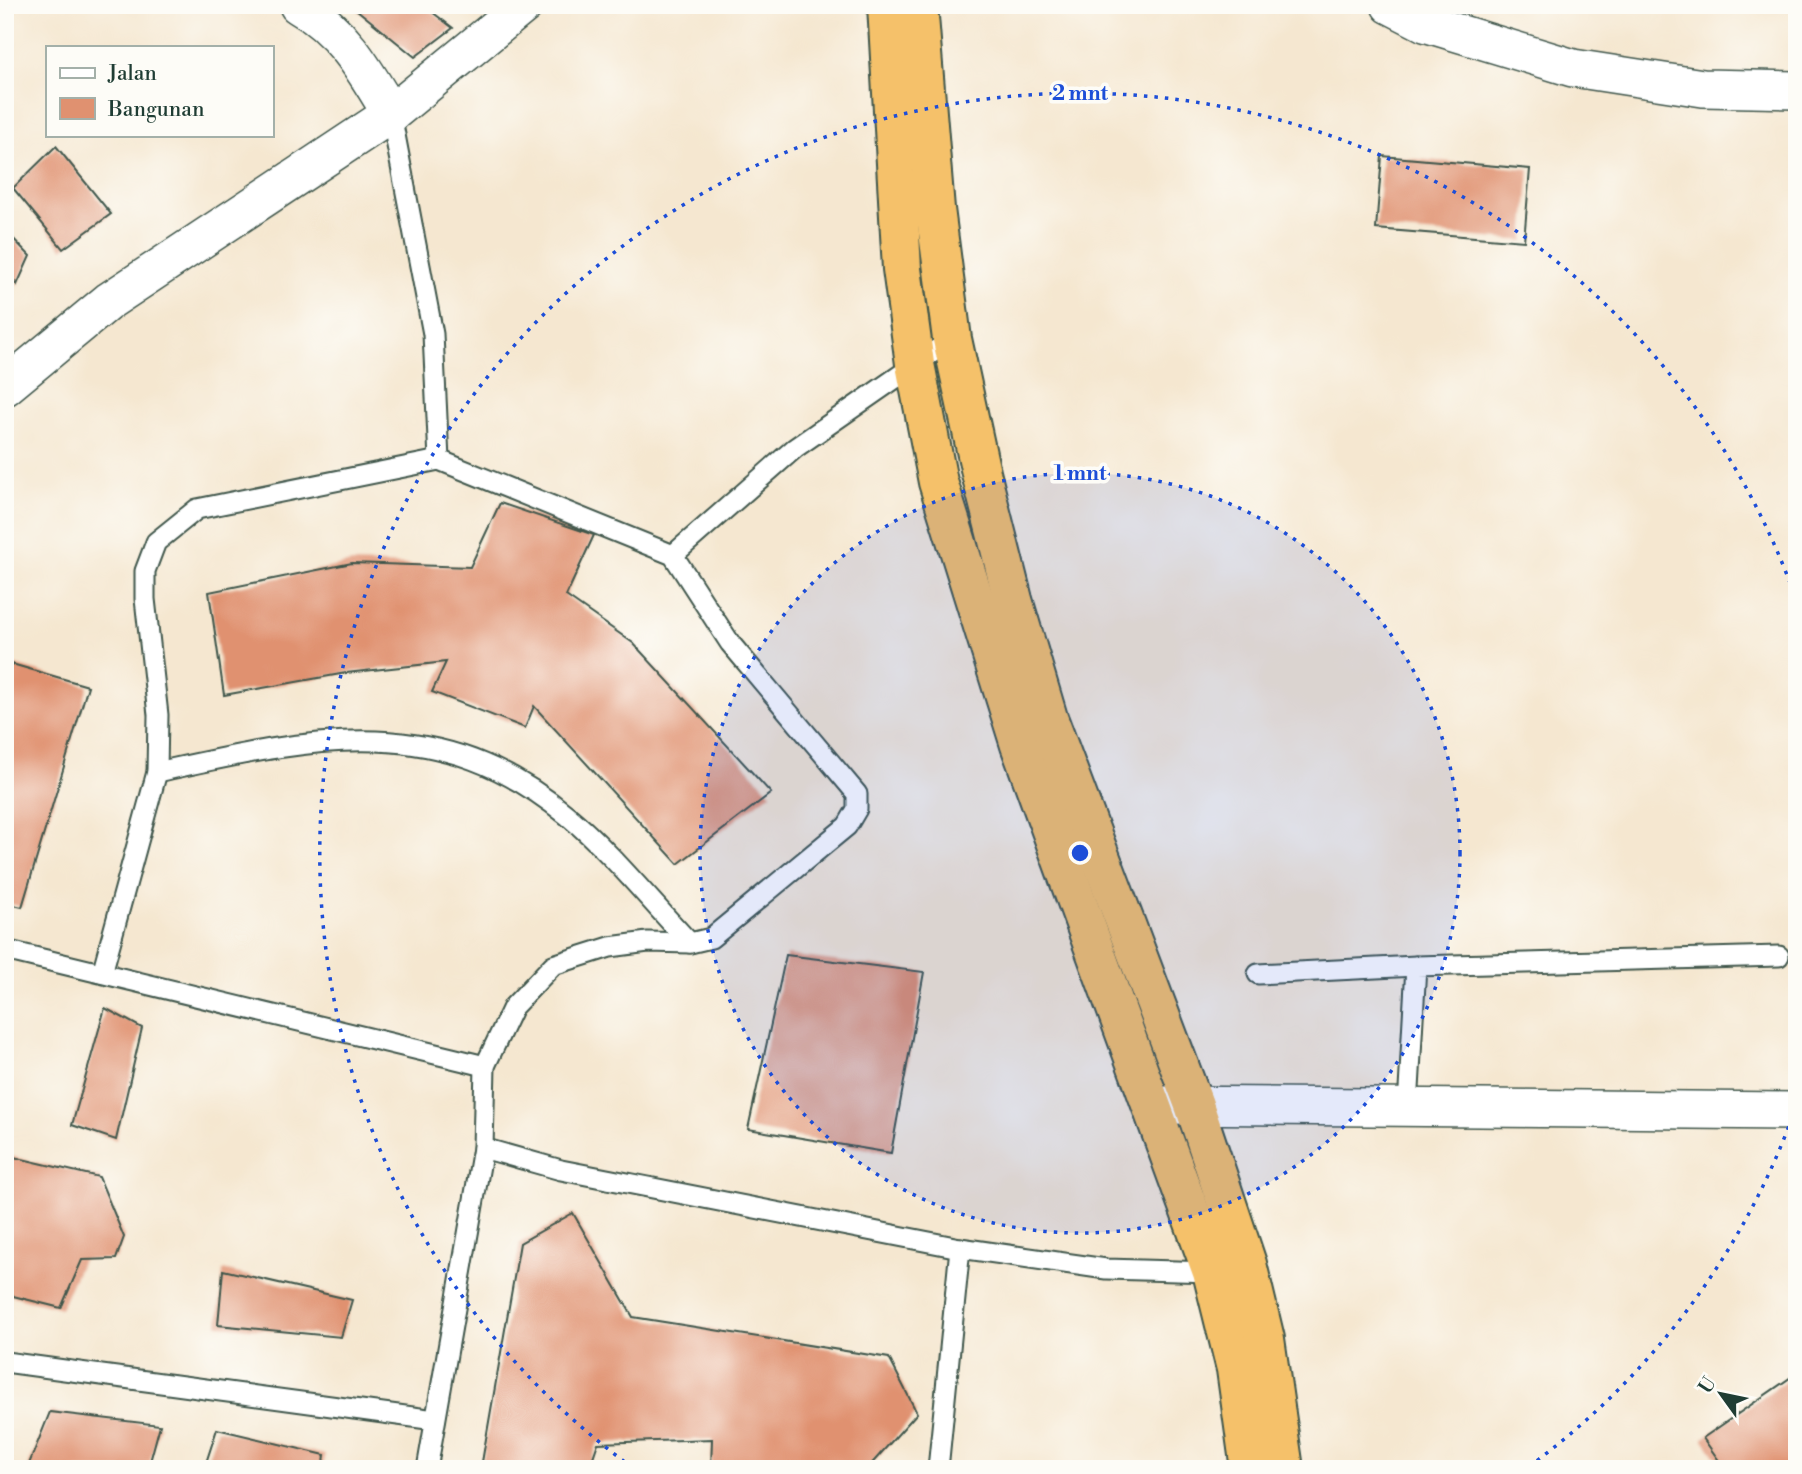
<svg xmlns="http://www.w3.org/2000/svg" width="1802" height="1474" viewBox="0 0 1802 1474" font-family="'Libre Bodoni',serif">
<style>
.building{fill:#e09170}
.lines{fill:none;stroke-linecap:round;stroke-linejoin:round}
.lane-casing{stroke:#3f564b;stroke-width:23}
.street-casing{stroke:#3f564b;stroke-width:40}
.highway-casing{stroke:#3f564b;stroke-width:42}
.lane{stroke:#fff;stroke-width:19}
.street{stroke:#fff;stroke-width:37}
.highway{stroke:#f5c16b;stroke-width:38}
.ring{fill:none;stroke:#1d4ed8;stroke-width:3.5;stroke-dasharray:3.5 7}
.centre{fill:#1d4ed8;stroke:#fdfcf7;stroke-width:3.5}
.ring-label{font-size:21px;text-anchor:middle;font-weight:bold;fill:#1d4ed8;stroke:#fdfcf7;stroke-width:7;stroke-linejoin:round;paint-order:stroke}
</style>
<rect width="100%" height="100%" fill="#fdfcf7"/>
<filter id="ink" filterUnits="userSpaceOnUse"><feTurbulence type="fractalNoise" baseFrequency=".0143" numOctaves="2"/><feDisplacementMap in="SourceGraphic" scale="14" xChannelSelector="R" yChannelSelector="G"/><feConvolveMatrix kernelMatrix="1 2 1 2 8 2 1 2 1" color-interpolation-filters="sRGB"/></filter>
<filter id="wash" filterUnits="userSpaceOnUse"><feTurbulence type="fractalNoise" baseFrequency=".00686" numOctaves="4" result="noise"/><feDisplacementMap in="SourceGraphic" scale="28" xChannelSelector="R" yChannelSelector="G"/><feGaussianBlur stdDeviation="1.57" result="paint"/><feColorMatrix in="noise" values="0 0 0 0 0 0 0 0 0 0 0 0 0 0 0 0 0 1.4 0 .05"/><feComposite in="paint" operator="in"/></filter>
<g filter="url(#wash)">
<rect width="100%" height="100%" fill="#f5e7d0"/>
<g id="blocks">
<g class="building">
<polygon points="351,5 423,5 453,28 415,57"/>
<polygon points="56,146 111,214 63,249 13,188"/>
<polygon points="1382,156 1530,169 1524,241 1376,229"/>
<polygon points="5,230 30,256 17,285 5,271"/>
<polygon points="500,503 594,535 566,596 633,643 771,793 678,864 534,706 525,728 432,692 446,662 346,673 224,695 209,592 352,563 470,567"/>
<polygon points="5,662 88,686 22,907 5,903"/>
<polygon points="786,955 924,972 891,1153 748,1129"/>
<polygon points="105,1008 142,1028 116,1140 72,1125"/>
<polygon points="5,1155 99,1177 124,1237 116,1259 82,1260 61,1308 5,1294"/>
<polygon points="573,1213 633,1317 889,1358 917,1413 867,1469 711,1469 712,1439 598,1443 589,1469 489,1469 482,1462 520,1243"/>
<polygon points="223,1270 352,1300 341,1337 218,1325"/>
<polygon points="1797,1373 1797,1469 1725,1469 1703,1438"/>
<polygon points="50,1412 160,1425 148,1469 27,1469"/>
<polygon points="217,1429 325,1455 323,1469 204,1469"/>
</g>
</g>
</g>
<g filter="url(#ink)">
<use href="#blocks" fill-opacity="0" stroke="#3f564b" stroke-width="2"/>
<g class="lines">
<g class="lane-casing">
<g id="lane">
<polyline points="391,114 433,334 439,460"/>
<polyline points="673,555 795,448 952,339"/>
<path d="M 157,772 C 309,739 437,707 568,816 C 609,850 652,903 690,943"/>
<polyline points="5,950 485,1066"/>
<polyline points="102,973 157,772 158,715 145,599 145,571 156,542 197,509 439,460 673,555 730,643 857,794 857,809 847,826 711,938 690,943 648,942 610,947 553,965 513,1007 485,1066 483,1148 427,1469"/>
<polyline points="1258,974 1416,966"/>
<polyline points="1408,1107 1416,966 1779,956"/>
<polyline points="483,1148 561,1170 960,1248 1106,1269 1212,1272"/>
<polyline points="5,1362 435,1420"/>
<polyline points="938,1469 960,1248"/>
</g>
</g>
<g class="street-casing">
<g id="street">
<path d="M 298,5 C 343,30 366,72 391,114"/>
<polyline points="1390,5 1425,23 1573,68 1703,88 1797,90"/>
<polyline points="5,387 109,301 391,114 524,5"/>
<polyline points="1166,1105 1797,1111"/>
</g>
</g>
<g class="highway-casing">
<g id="highway">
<polyline points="887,5 902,269 915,364 938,482 1020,745 1212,1272 1236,1369 1250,1469"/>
<polyline points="918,5 935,209 952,339 981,473 1013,600 1048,718 1194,1105 1247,1264 1265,1339 1284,1469"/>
</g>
</g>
<use href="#lane" class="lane"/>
<use href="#street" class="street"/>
<use href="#highway" class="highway"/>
</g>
</g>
<circle cx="1080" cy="853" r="380" fill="#1d4ed8" fill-opacity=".12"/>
<g class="ring">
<circle cx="1080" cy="853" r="380"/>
<path d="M1796 1107A760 760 0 0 1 1527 1468M633 1468A760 760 0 1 1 1796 599"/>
</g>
<circle cx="1080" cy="853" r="10" class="centre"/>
<g class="ring-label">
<text x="1080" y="100">2 mnt</text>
<text x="1080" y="480">1 mnt</text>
</g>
<rect width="1802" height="1474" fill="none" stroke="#fdfcf7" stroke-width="28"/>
<rect x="46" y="46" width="228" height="91" fill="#fdfcf7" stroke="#a4b0a9" stroke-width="2"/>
<rect x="60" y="68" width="35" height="10" fill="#ffffff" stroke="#a4b0a9" stroke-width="2"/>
<text x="108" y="80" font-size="21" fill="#1f3d34">Jalan</text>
<rect x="60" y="98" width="35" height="21" fill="#e09170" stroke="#a4b0a9" stroke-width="2"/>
<text x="108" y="116" font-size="21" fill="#1f3d34">Bangunan</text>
<g transform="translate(1721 1394) rotate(303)" stroke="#fdfcf7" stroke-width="5" paint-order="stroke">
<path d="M0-5L12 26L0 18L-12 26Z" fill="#1f3d34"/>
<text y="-10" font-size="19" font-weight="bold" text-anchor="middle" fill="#1f3d34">U</text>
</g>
</svg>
